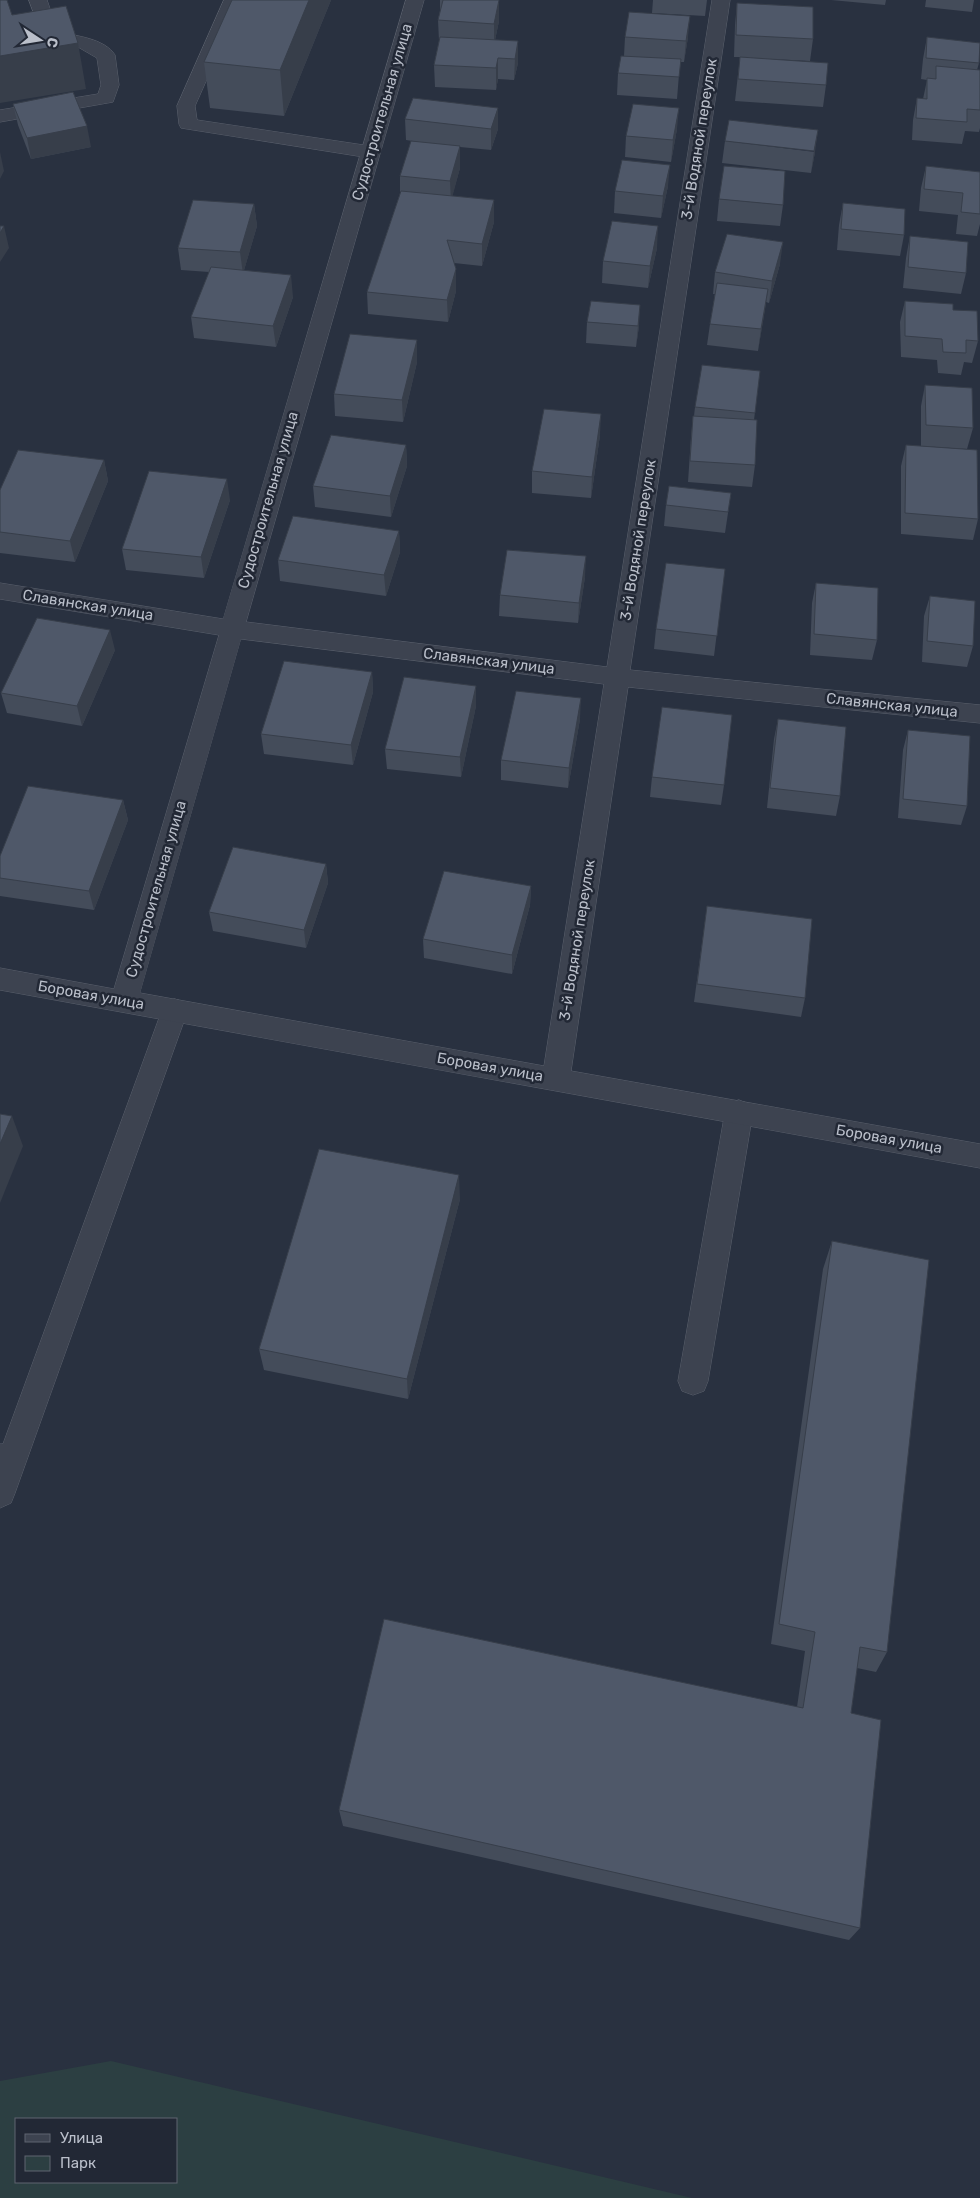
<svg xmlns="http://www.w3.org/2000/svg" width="980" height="2198" viewBox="0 0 980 2198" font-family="Rubik,sans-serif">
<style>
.green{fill:#2c3f42;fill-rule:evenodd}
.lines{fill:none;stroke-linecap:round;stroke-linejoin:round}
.service-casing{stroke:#5b616d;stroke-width:1}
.minor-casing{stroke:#5b616d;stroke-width:1}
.service{fill:#3d4350;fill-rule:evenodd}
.minor{fill:#3d4350;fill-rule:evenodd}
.wall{fill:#444c5a}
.shaded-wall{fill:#373e4a}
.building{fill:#4f5869;stroke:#373e4a}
.labels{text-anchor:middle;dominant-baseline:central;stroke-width:5;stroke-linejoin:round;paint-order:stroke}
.street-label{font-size:15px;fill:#babfca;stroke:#222835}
</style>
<rect width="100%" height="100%" fill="#293140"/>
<path class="green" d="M 111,2061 L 692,2198 L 0,2198 L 0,2081 ZM 16,2119 L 176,2119 L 176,2182 L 16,2182 Z"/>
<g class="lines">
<g class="service-casing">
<g id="service">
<path d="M 29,0 L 47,0 L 58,32 C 76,36 104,38 115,55 L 119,85 L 113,102 L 0,122 L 0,110 L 98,94 L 101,85 L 97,58 L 78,47 L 44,40 Z"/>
<polygon points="224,0 242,0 195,106 197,120 370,146 377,148 380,152 377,156 370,158 181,128 179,124 177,106"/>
<polygon points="175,999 184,1002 188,1010 15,1493 11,1503 0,1508 0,1444 3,1444 162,1010 166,1002"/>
<polygon points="739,1100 749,1104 753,1112 708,1381 704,1391 693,1395 682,1391 678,1381 725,1112 729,1104"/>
</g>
</g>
<g class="minor-casing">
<path id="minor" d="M 406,0 L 424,0 L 246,622 L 607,667 L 712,0 L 730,0 L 630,670 L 980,705 L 980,723 L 628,687 L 571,1071 L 980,1144 L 980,1168 L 0,990 L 0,968 L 114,989 L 219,635 L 0,599 L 0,583 L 223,619 ZM 241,639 L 604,684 L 544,1066 L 140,993 Z"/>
</g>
<use href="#service" class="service"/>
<use href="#minor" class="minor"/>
</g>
<g class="wall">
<polygon points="232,0 331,0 284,116 210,108 204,62"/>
<polygon points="440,0 499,0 499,21 495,40 518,41 518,63 514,80 498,79 496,90 435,87 434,65 439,41 438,20 440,11"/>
<polygon points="653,0 707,0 705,16 652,13"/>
<polygon points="831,0 886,0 885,5"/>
<polygon points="926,0 974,0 972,12 925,7"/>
<polygon points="737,3 813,39 810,61 771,59 826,85 823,107 735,101 740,57 734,57 735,25"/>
<polygon points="625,37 688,37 684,62 680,62 677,99 617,95 618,73 624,56"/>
<polygon points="927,37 979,63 977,70 980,70 980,128 979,132 965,131 962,144 912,140 913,120 917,98 923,99 927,80 921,79 923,59"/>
<polygon points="13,104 91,147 31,159 18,125"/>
<polygon points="405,119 498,129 491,150 460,147 460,168 452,196 494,200 494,222 482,266 454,263 456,291 448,322 368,314 367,292 400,194 400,176 419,142 406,140"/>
<polygon points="677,129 671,162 625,157 626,136"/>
<polygon points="725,141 815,152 811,173 722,163"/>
<polygon points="926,166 980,172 980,224 977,236 956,234 958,215 919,211 921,188"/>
<polygon points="668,186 661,218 614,213 615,191"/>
<polygon points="719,199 783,205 780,226 717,221"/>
<polygon points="843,203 904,235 900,256 837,250 839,225"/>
<polygon points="254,204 257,226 244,270 293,297 276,347 194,338 191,317 209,272 181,270 178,248"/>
<polygon points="910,236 966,273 961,294 903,288 906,258"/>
<polygon points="657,248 648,288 602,283 603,261"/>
<polygon points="780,264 769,303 766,302 758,351 707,345 710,324 715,294 713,294 715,272"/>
<polygon points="905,301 953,310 978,341 972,363 964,362 961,375 938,373 937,360 901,357 900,322"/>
<polygon points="587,322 639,326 636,347 586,343"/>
<polygon points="417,340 417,362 403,422 335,416 334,394"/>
<polygon points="760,371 754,420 755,465 752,487 688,482 691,437 693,416 694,416 695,407"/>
<polygon points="925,385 973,428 967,449 921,446 921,406"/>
<polygon points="600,435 591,498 532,493 532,471"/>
<polygon points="406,445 407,466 391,517 315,507 313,486"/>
<polygon points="906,445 978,519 973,540 901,534 901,466"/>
<polygon points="104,460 108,481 75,562 0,553 0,490"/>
<polygon points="731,493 725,533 664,526 666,505"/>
<polygon points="230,500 204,578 126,570 122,549"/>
<polygon points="399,531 400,552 386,596 280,581 278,560"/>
<polygon points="725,569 714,656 654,649 656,629"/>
<polygon points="585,577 578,623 499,616 500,595"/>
<polygon points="816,583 877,640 872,660 810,655 812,603"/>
<polygon points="930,596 973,646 967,667 922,662 924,616"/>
<polygon points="115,650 82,726 7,713 1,693"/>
<polygon points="372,672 373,692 353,765 264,754 261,734"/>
<polygon points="476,686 476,706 461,777 387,769 385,749"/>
<polygon points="580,719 568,788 501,780 501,760"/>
<polygon points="778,719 840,796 836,816 767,808 774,739"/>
<polygon points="908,730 967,806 961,825 898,818 903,750"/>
<polygon points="652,777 724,785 721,805 650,797"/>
<polygon points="123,800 128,820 94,910 0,896 0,856"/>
<polygon points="326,864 328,883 306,948 213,931 209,912"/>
<polygon points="531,886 530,905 512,974 424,958 423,939"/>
<polygon points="707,906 805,998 801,1017 694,1002"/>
<polygon points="460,1199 408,1399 264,1370 259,1349"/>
<polygon points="832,1241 887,1652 876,1672 857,1668 851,1713 860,1928 849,1940 343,1826 339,1810 797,1707 805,1651 771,1644 823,1269"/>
</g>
<g class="shaded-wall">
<polygon points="309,0 331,0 284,116 280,70"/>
<polygon points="499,0 499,21 494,45 494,24"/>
<polygon points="690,16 688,37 684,62 686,41"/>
<polygon points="518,41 518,63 514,80 515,59"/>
<polygon points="78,43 86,89 0,103 0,56"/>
<polygon points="498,58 498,79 496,90 496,68"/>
<polygon points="498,108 498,129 491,150 491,129"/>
<polygon points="679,108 677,129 671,162 673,140"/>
<polygon points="87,126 91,147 31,159 27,138"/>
<polygon points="818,130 815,152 811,173 814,151"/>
<polygon points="460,146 460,168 451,202 450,181"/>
<polygon points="0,152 4,171 0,179"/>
<polygon points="670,165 668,186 661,218 663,196"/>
<polygon points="494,200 494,222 482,266 482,244"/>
<polygon points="254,204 257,226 243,274 240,252"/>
<polygon points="4,226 9,248 0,262 0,233"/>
<polygon points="658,226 657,248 648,288 650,266"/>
<polygon points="783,242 780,264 769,303 772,281"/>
<polygon points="456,269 456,291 448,322 447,300"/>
<polygon points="291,275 293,297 276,347 273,326"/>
<polygon points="768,289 765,310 758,351 761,329"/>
<polygon points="640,305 639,326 636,347"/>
<polygon points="417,340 417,362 403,422 402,400"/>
<polygon points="601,414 600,435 591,498 592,477"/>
<polygon points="406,445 407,466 391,517 390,496"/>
<polygon points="104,460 108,481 75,562 70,541"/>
<polygon points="227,479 230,500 204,578 201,557"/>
<polygon points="399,531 400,552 386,596 384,575"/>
<polygon points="586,556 585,577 578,623 579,603"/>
<polygon points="110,630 115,650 82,726 77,706"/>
<polygon points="372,672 373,692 353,765 351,745"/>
<polygon points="476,686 476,706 461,777 460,757"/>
<polygon points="581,698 580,719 568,788 569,768"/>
<polygon points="123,800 128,820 94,910 89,891"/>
<polygon points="326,864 328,883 306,948 304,930"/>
<polygon points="531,886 530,905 512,974 512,955"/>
<polygon points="12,1116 23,1146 0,1203 0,1144"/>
<polygon points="459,1175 460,1199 408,1399 407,1379"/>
</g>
<g class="building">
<polygon points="0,0 7,0 12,15 66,6 78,43 0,56"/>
<polygon points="232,0 309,0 280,70 204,62"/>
<polygon points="443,0 499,0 494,24 438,20"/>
<polygon points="737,3 813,7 813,39 736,35"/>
<polygon points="629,12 690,16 686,41 625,37"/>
<polygon points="440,37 518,41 515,59 498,58 496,68 434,65"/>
<polygon points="927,37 980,43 979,63 926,58"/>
<polygon points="621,56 681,59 679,77 618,73"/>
<polygon points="740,57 828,63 826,85 738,79"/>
<polygon points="936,66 980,70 980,110 967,109 967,122 916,118 917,98 927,99 927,78 936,79"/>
<polygon points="73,92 87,126 27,138 13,104"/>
<polygon points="413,98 498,108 491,129 405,119"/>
<polygon points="633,104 679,108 673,140 626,136"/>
<polygon points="729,120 818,130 814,151 725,141"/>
<polygon points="411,141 460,146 450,181 400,176"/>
<polygon points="622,160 670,165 663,196 615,191"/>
<polygon points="724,166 785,171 783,205 719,199"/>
<polygon points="926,166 980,172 980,214 961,212 963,193 924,189"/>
<polygon points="401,191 494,200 482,244 447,240 456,269 447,300 367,292"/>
<polygon points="193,200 254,204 240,252 178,248"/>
<polygon points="843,203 905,209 904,235 841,229"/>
<polygon points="612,221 658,226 650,266 603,261"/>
<polygon points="0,226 4,226 0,233"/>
<polygon points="727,234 783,242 772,281 715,272"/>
<polygon points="910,236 968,242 966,273 908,267"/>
<polygon points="211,267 291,275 273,326 191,317"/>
<polygon points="717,283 768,289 761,329 710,324"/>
<polygon points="591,301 640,305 638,326 587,322"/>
<polygon points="905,301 953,304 953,310 977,311 978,341 966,340 966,353 943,352 942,339 905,336"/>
<polygon points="350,334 417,340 402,400 334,394"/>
<polygon points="702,365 760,371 755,413 695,407"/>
<polygon points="925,385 972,388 973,428 926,425"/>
<polygon points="544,409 601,414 592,477 532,471"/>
<polygon points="693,416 757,420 755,465 690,461"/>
<polygon points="331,435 406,445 390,496 313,486"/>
<polygon points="906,445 977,450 978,519 905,513"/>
<polygon points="18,450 104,460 70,541 0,532 0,490"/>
<polygon points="149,471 227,479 201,557 122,549"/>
<polygon points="669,486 731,493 728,512 666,505"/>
<polygon points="293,516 399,531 384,575 278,560"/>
<polygon points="507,550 586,556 579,603 500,595"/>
<polygon points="666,563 725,569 717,636 656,629"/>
<polygon points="816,583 878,588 877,640 814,634"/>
<polygon points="930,596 975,601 973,646 927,641"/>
<polygon points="37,618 110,630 77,706 1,693"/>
<polygon points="284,661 372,672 351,745 261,734"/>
<polygon points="404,677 476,686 460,757 385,749"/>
<polygon points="516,691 581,698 569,768 501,760"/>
<polygon points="662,707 732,715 724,785 652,777"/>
<polygon points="778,719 846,727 840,796 770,788"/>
<polygon points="908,730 970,736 967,806 903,799"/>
<polygon points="28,786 123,800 89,891 0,878 0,856"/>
<polygon points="233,847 326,864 304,930 209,912"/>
<polygon points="444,871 531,886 512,955 423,939"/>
<polygon points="707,906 812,919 805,998 697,984"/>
<polygon points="0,1114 12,1116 0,1144"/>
<polygon points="319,1149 459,1175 407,1379 259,1349"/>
<polygon points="832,1241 929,1260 887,1652 860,1647 851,1713 881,1720 860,1928 339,1810 384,1619 803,1708 815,1632 779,1624"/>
</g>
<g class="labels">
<g class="street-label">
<text transform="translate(382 112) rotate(-74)">Судостроительная улица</text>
<text transform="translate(699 139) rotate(-81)">3-й Водяной переулок</text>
<text transform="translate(268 500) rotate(-74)">Судостроительная улица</text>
<text transform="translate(638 540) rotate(-81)">3-й Водяной переулок</text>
<text transform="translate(88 605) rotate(9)">Славянская улица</text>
<text transform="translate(489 661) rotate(7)">Славянская улица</text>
<text transform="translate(892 705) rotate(6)">Славянская улица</text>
<text transform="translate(156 889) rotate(-74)">Судостроительная улица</text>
<text transform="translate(577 940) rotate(-81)">3-й Водяной переулок</text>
<text transform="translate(91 995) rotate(10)">Боровая улица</text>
<text transform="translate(490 1067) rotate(10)">Боровая улица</text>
<text transform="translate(889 1139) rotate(10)">Боровая улица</text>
</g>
</g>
<rect x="15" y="2118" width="162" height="65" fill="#222835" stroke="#5f6471"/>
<rect x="25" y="2134" width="25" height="8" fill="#3d4350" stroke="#5f6471"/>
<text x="60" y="2143" font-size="15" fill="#babfca">Улица</text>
<rect x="25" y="2156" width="25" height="15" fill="#2c3f42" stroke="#5f6471"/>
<text x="60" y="2168" font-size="15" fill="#babfca">Парк</text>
<g transform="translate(40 40) rotate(102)" stroke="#222835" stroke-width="4" paint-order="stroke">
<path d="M0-4L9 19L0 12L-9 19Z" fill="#babfca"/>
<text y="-8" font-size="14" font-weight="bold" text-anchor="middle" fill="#babfca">С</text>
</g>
</svg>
